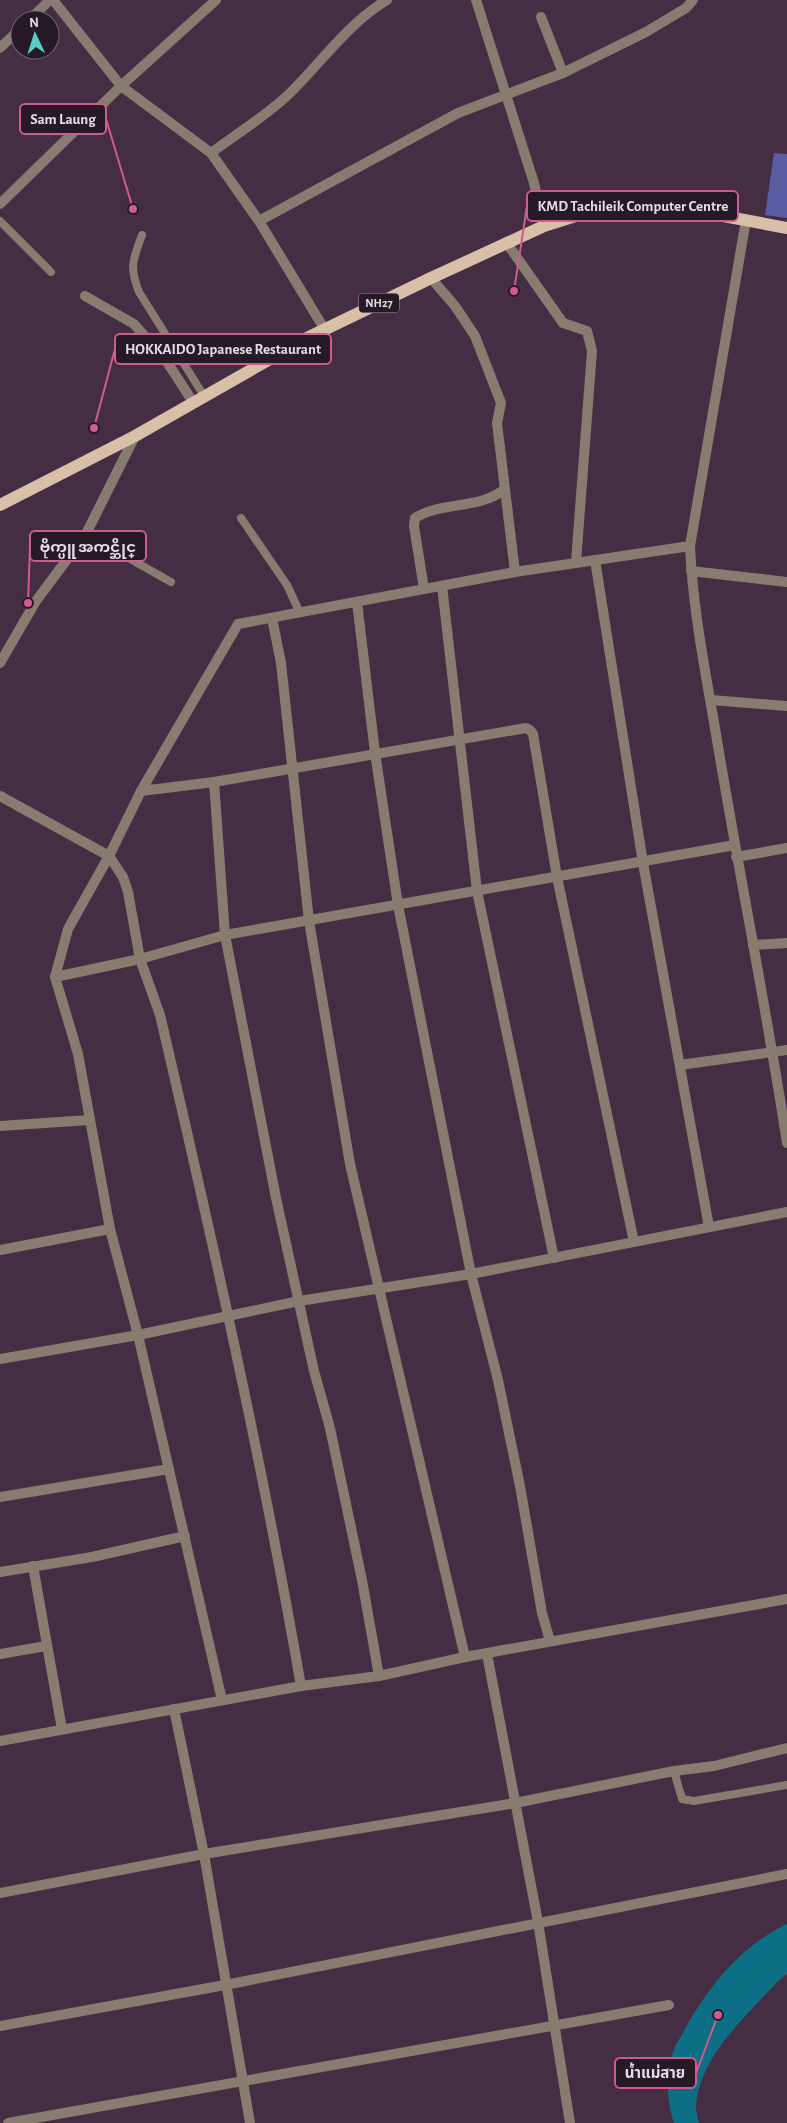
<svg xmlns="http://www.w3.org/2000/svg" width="787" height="2123" viewBox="0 0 787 2123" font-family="'Alegreya Sans','Noto Sans Myanmar','Noto Sans Thai',sans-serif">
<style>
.water{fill:#0d6f85}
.building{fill:#5b5da2}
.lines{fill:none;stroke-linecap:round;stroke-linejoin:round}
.lane{stroke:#887c71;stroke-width:8}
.street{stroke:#887c71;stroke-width:10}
.primary{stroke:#d8c0a8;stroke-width:12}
.labels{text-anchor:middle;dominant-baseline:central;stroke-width:5;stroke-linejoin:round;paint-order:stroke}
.shield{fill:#251a25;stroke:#aea0ad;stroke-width:1}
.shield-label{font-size:12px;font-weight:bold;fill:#e8d9e7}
.leader{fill:none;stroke:#cf5c8c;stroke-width:2}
.callout-dot{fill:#cf5c8c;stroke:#251a25;stroke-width:2}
.callout{fill:#251a25;stroke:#cf5c8c;stroke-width:2}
.callout-label{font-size:15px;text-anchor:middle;font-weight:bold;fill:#e8d9e7}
</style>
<rect width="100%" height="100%" fill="#452e44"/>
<path class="water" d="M 787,1924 L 787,1974 L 778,1981 C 746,2016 702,2054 696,2104 C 695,2110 698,2117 699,2123 L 674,2123 C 666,2101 666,2070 675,2047 C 678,2040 683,2034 686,2027 C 710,1985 742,1945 787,1924 Z"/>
<polygon class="building" points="774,153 787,154 787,218 765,215"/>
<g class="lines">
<g class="lane">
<polyline points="0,221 51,272"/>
<path d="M 142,235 C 133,260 129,266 139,292 L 204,396"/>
<polyline points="241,518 287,585 300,613"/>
<polyline points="86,534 171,582"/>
<polyline points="674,1771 682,1799 694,1801 787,1785"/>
</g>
<g class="street">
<polyline points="53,0 121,86 211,153 259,221 458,113 563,73 646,32 686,8 693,0"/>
<polyline points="476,0 534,183 544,226"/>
<polyline points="541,17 563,73"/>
<polyline points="29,20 50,0"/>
<polyline points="0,48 20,29"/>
<path d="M 211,153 C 235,135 267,115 288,95 C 321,63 347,24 387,0"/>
<polyline points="0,204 121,86 216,0"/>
<path d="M 746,220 L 690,546 C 693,615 708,684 719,752 C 741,883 767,1012 787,1143"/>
<polyline points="259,221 325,330"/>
<polyline points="506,242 563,323 587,331 592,351 576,562"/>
<polyline points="431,278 455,306 475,336 501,403 497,423 515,572"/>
<polyline points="85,296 134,324 165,359 193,402"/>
<polyline points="595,560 643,863 709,1227"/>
<polyline points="691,571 787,582"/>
<polyline points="442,586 477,891 554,1258"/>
<path d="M 424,589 L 414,526 L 415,518 C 442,501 479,510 505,489"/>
<polyline points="357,602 375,753 398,905 471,1274 498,1380 520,1486 542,1613 550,1641"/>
<polyline points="272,618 281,663 309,921 350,1164 465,1657"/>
<polyline points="0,663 36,601 86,534 135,436"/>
<polyline points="711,700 787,706"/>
<polyline points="214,782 526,728 530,730 533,734 557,877 634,1242"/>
<polyline points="141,791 214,782 225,935 276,1198 314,1371 330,1428 362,1580 379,1676"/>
<path d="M 0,796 L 109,856 L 123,877 L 128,892 L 140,959 L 160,1015 C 212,1238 262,1461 301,1686"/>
<polyline points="736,857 787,848"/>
<polyline points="753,945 787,943"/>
<polyline points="55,977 140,959 225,935 735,845"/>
<polyline points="680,1065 787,1050"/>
<polyline points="0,1126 89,1120"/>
<polyline points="0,1250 110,1229"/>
<polyline points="0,1359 138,1335 299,1301 471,1274 787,1212"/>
<polyline points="0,1497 169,1469"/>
<polyline points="33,1566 62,1729"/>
<polyline points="0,1572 92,1557 185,1536"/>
<polyline points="0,1654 46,1646"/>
<polyline points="487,1654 538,1922 570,2123"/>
<polyline points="222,1700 138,1335 110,1229 78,1054 55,977 68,929 109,856 141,791 238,624 515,572 690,546"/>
<polyline points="174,1709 204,1854 250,2123"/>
<polyline points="0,1741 301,1686 379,1676 465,1657 787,1599"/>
<polyline points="0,1893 204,1854 515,1803 674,1771 714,1766 787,1748"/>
<polyline points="0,2026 225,1985 787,1874"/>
<polyline points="8,2123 669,2005"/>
</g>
<polyline class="primary" points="0,505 135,436 307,338 431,278 544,226 585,213 620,207 670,206 787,228"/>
</g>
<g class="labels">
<rect class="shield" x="359" y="293.5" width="40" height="19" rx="4"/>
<g class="shield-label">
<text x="379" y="303">NH27</text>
</g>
</g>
<path class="leader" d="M133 209L106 119M514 291L527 206M94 428L115 349M28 603L30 546M718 2015L696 2073"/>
<g class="callout-dot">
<circle cx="133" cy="209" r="5"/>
<circle cx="514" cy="291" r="5"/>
<circle cx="94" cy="428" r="5"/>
<circle cx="28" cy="603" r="5"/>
<circle cx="718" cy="2015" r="5"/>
</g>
<g class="callout">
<rect x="20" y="104" width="86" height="30" rx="5"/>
<rect x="527" y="191" width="211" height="30" rx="5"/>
<rect x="115" y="334" width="216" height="30" rx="5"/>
<rect x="30" y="531" width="116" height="30" rx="5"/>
<rect x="615" y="2058" width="81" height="30" rx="5"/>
</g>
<g class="callout-label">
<text x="63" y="124">Sam Laung</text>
<text x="633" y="211">KMD Tachileik Computer Centre</text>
<text x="223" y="354">HOKKAIDO Japanese Restaurant</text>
<text x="88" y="552">ဗိုက္ပူ အကင္ဆိုင္</text>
<text x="655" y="2078">น้ำแม่สาย</text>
</g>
<g transform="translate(35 35) rotate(356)"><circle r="24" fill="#251a25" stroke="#736673"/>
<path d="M0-4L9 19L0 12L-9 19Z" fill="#55cec5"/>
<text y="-8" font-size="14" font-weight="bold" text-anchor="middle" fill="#e8d9e7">N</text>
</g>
</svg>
